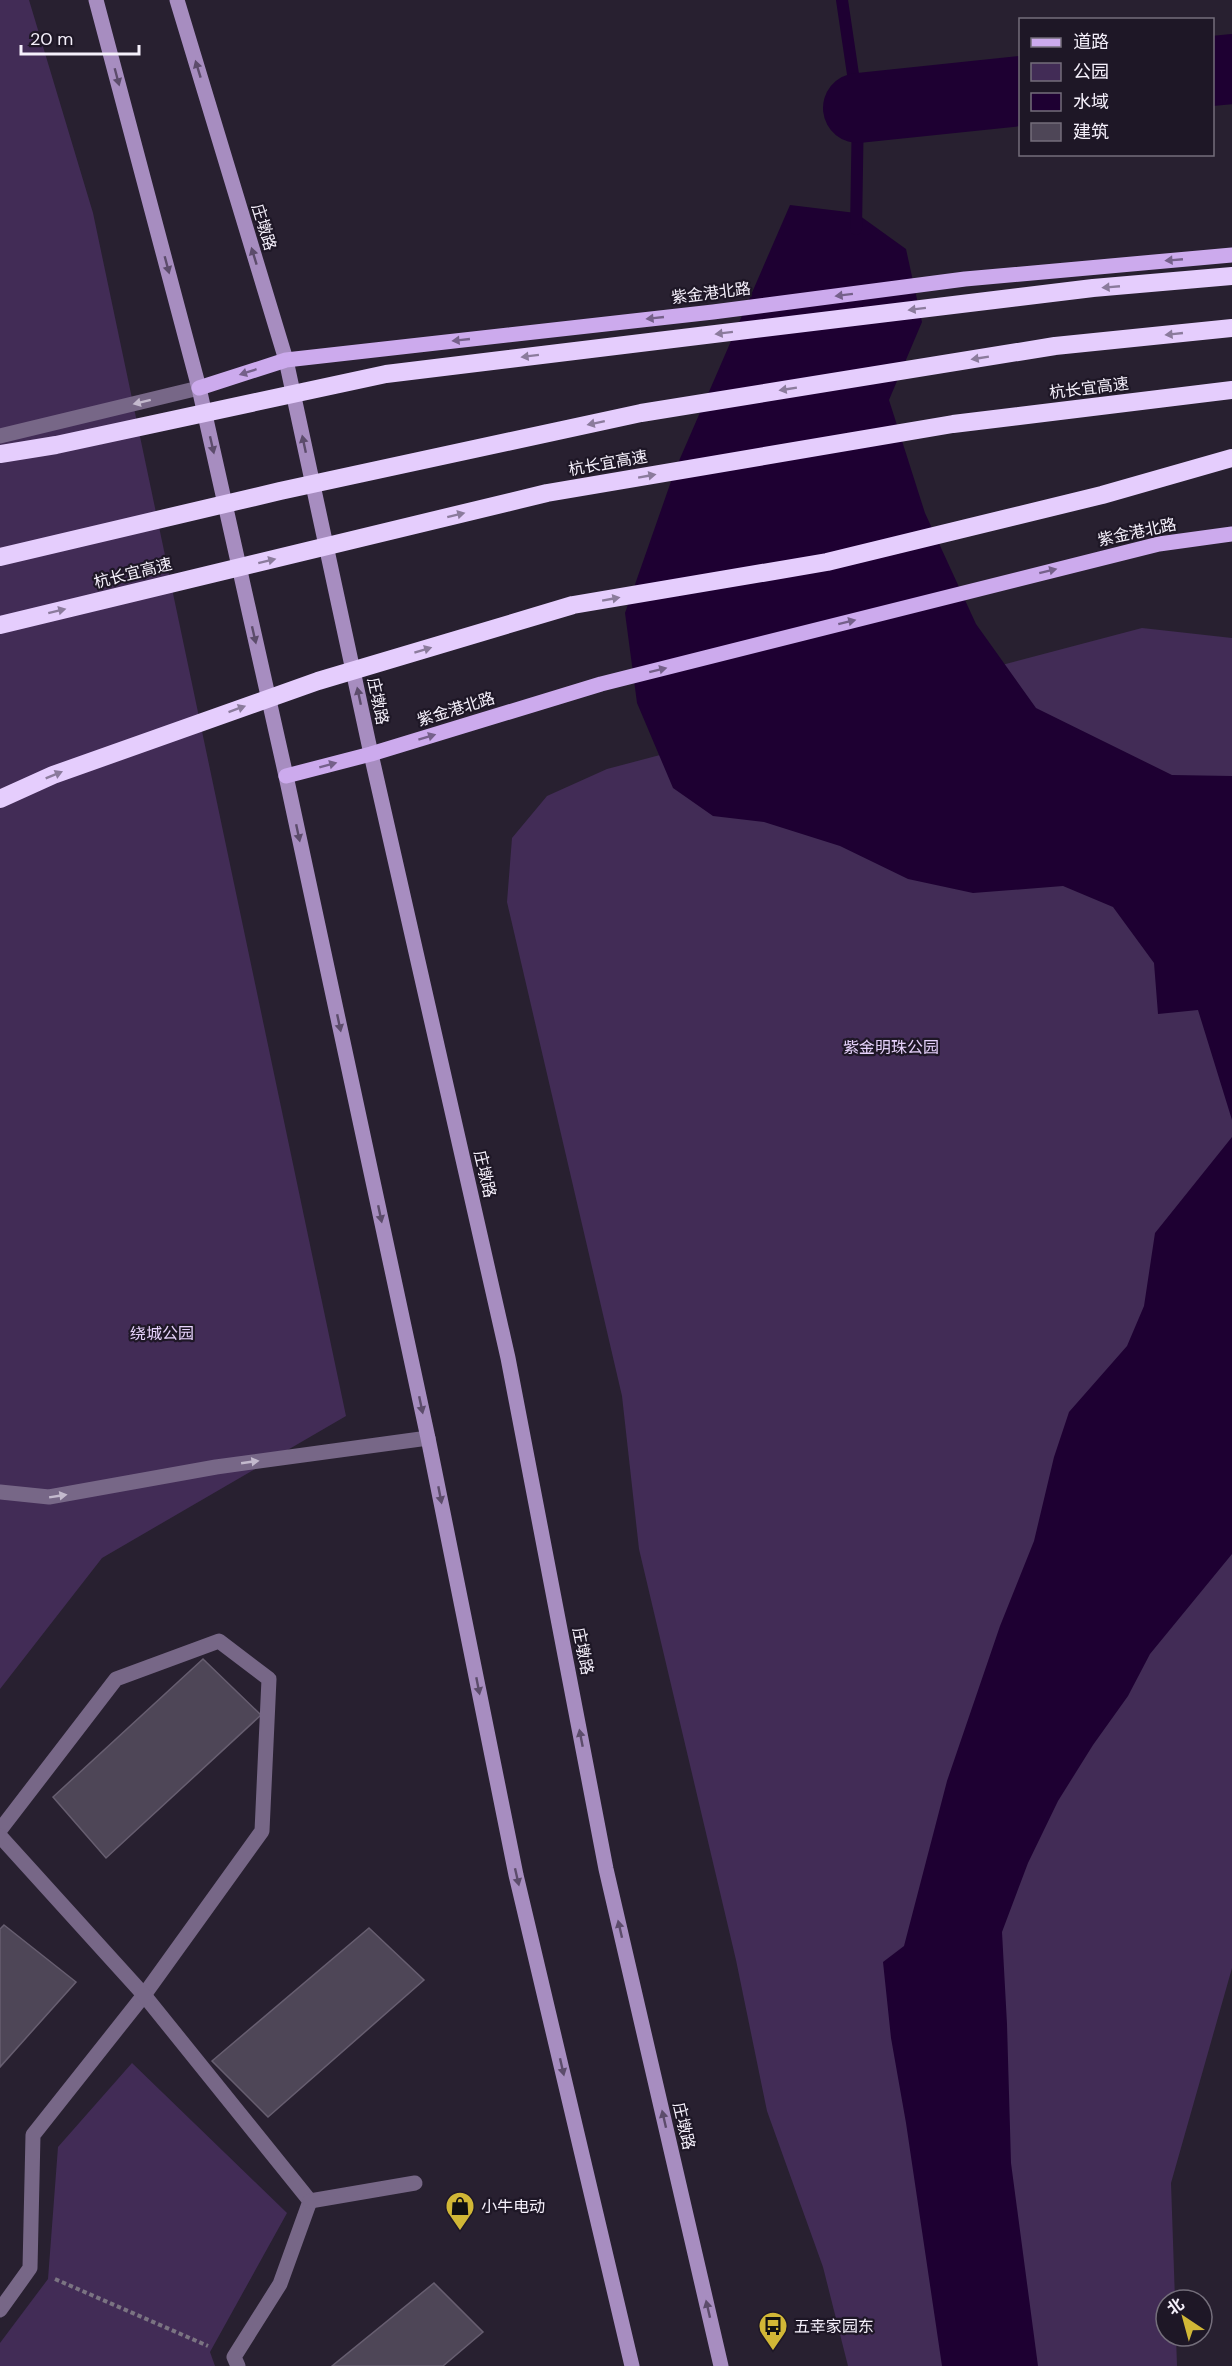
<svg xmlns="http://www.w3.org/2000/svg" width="1232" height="2366" viewBox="0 0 1232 2366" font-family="'DM Sans','Noto Sans SC',sans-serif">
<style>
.green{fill:#422c56}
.water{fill:#1e0032}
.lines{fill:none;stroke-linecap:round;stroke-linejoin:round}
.stream{stroke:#1e0032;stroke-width:12}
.river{stroke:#1e0032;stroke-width:70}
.building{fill:#4e4657;stroke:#675e70;stroke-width:1.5}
.path{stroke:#7b7482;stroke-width:4;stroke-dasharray:4.5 3;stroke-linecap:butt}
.minor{stroke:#776787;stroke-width:15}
.secondary{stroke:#a78dc0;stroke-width:15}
.primary{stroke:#ccaaed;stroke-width:15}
.motorway{stroke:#e5cdfd;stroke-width:18}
.oneway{fill:#5c4c6b}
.oneway2{fill:#75608a}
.oneway3{fill:#8b7b9c}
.oneway4{fill:#c3b9cd}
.labels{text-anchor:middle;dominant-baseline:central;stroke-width:4.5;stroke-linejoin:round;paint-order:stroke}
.street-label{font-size:16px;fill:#f5f0fb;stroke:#1e1726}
.park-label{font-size:16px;fill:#e6d2fb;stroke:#1e1726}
.poi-label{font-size:16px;fill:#f5f0fb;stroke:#1e1726;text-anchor:start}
</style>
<rect width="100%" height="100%" fill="#282030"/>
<g class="green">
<polygon points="0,0 29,0 93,213 346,1416 102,1558 0,1689"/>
<polygon points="1142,628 1232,638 1232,1968 1171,2183 1175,2300 1166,2300 1166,2336 1176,2336 1177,2366 848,2366 823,2267 767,2111 736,1960 639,1549 622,1396 507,902 512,838 547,796 607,769"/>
<polygon points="132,2063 287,2213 210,2352 215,2366 0,2366 0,2343 48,2279 58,2147"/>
</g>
<g class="water">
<polygon points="790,205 856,213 906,249 922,322 889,400 925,513 976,624 1036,708 1172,775 1232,776 1232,1120 1198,1010 1158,1014 1154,963 1113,907 1063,886 973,893 908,879 840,846 764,822 713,816 673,788 637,703 625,613 675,470"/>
<polygon points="1232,1137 1232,1554 1150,1654 1128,1696 1093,1745 1058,1801 1028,1863 1002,1932 1007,2024 1011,2163 1038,2366 942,2366 906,2123 891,2038 883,1962 904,1946 947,1781 1000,1626 1034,1541 1054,1457 1069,1412 1127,1346 1144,1306 1155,1233"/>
</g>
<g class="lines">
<polyline class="stream" points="842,0 858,108 856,229"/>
<g class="river">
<polyline points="1212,71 1232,69"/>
<polyline points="858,108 1020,91"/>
</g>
</g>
<g class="building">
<polygon points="203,1659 261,1715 106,1858 53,1797"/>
<polygon points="4,1925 76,1982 0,2067 0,1929"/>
<polygon points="369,1928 424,1980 268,2117 212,2061"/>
<polygon points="434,2283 483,2332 443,2366 332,2366"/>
</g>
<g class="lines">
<polyline class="path" points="55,2279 208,2346"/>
<g class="minor">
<polyline points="0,436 199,388"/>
<polyline points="0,1492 49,1497 216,1467 428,1438"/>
<polyline points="0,1830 116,1679 219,1641 269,1679 262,1831 144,1995 33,2135 30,2268 0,2310"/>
<polyline points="0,1836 144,1995 310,2201 280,2284 234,2357 238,2366"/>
<polyline points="310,2201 415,2183"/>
</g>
<g class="secondary">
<polyline points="96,0 199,388 286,776 428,1438 516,1875 632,2366"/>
<polyline points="177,0 286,360 371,754 508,1358 606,1869 721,2366"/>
</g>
<g class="primary">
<polyline points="199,388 286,360 713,312 965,279 1232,255"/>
<polyline points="286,776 371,754 601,684 1159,544 1232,534"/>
</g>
<g class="motorway">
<polyline points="0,454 56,445 386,374 1093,288 1232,276"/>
<polyline points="0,557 280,491 641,413 1055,346 1232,328"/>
<polyline points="0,625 547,493 953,424 1232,390"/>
<polyline points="0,799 53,775 318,681 573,605 827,562 1102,495 1232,458"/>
</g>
</g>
<defs><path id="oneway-solid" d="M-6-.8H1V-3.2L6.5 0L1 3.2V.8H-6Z" transform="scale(1.5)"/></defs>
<g class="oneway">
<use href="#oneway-solid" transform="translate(198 69) rotate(-107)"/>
<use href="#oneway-solid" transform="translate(117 77) rotate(75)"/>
<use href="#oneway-solid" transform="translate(254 256) rotate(-107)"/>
<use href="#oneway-solid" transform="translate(167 265) rotate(75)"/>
<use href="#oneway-solid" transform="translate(304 444) rotate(-102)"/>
<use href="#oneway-solid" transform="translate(212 445) rotate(77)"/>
<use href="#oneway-solid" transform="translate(254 635) rotate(77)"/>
<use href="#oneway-solid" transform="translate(359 696) rotate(-102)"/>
<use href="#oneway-solid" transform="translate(298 833) rotate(78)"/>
<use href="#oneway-solid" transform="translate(339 1023) rotate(78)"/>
<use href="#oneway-solid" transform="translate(380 1214) rotate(78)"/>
<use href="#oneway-solid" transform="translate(421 1405) rotate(78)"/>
<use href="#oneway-solid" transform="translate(440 1495) rotate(79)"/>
<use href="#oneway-solid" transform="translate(478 1686) rotate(79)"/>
<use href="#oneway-solid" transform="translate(581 1738) rotate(-101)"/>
<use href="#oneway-solid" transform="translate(517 1877) rotate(77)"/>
<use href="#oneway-solid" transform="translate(620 1929) rotate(-103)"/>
<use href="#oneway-solid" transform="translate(562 2067) rotate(77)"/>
<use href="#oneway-solid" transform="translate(664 2119) rotate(-103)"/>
<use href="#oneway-solid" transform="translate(708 2309) rotate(-103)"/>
</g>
<g class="oneway2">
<use href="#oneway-solid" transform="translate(1174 260) rotate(175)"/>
<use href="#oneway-solid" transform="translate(844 295) rotate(173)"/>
<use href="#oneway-solid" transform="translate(655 318) rotate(174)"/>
<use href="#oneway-solid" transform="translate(461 340) rotate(174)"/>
<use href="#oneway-solid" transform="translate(248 372) rotate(162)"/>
<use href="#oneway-solid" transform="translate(1048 571) rotate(-14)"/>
<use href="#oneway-solid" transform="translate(847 622) rotate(-14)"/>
<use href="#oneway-solid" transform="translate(658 670) rotate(-14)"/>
<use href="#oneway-solid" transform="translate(427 737) rotate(-17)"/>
<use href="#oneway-solid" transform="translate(328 765) rotate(-15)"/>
</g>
<g class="oneway3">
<use href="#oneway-solid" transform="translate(1111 287) rotate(175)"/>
<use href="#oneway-solid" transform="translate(917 309) rotate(173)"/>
<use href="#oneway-solid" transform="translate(724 333) rotate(173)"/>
<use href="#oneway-solid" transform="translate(1174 334) rotate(174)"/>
<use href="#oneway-solid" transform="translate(530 356) rotate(173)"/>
<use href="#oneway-solid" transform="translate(980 358) rotate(171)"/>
<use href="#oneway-solid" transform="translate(788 389) rotate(171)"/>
<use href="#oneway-solid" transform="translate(596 423) rotate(168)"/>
<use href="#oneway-solid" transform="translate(647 476) rotate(-10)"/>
<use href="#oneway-solid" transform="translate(456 515) rotate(-14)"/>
<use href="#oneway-solid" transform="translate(267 561) rotate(-14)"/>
<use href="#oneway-solid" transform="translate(611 599) rotate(-10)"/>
<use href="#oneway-solid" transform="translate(57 611) rotate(-14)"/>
<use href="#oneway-solid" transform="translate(423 650) rotate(-17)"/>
<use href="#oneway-solid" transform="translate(237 709) rotate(-20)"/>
<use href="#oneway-solid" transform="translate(54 775) rotate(-22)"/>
</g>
<g class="oneway4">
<use href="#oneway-solid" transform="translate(142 402) rotate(166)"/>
<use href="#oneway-solid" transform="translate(250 1462) rotate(-8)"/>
<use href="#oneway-solid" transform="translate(58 1496) rotate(-9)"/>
</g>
<defs>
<g id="shop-pin" transform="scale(1.5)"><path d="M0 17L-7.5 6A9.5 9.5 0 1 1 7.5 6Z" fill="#d1b736" stroke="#1e1726"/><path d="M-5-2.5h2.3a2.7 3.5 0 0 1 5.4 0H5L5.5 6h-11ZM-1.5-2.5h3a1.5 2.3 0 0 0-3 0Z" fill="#111"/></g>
<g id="bus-pin" transform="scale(1.5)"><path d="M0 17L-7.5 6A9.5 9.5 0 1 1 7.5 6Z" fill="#d1b736" stroke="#1e1726"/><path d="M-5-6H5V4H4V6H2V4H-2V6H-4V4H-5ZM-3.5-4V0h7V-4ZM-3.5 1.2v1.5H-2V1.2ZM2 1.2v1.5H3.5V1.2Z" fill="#111"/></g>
</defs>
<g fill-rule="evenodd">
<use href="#shop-pin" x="460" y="2206"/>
<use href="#bus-pin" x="773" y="2326"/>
</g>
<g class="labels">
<g class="street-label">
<text transform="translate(264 227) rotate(73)">庄墩路</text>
<text transform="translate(711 293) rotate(-7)">紫金港北路</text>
<text transform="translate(1089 388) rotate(-7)">杭长宜高速</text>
<text transform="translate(608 463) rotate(-10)">杭长宜高速</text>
<text transform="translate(1137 532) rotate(-12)">紫金港北路</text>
<text transform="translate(133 573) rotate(-14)">杭长宜高速</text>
<text transform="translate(378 701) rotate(78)">庄墩路</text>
<text transform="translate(456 709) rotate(-17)">紫金港北路</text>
<text transform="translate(485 1174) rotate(77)">庄墩路</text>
<text transform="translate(583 1651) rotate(79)">庄墩路</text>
<text transform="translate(684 2126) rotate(77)">庄墩路</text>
</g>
<g class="park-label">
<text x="891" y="1047">紫金明珠公园</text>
<text x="162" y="1333">绕城公园</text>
</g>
<g class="poi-label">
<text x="481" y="2206">小牛电动</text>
<text x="794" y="2326">五幸家园东</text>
</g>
</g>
<rect x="1019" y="18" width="195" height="138" fill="#1e1726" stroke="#746e7b" stroke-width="1.5"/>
<rect x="1031" y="38" width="30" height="9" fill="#ccaaed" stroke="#746e7b" stroke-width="1.5"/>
<text x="1073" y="48" font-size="18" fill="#f5f0fb">道路</text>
<rect x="1031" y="63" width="30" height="18" fill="#422c56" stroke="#746e7b" stroke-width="1.5"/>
<text x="1073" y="78" font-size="18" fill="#f5f0fb">公园</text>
<rect x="1031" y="93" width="30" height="18" fill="#1e0032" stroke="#746e7b" stroke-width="1.5"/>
<text x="1073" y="108" font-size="18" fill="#f5f0fb">水域</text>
<rect x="1031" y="123" width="30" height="18" fill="#4e4657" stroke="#746e7b" stroke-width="1.5"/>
<text x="1073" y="138" font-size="18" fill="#f5f0fb">建筑</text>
<g transform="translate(1184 2318) rotate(324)"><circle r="28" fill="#1e1726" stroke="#746e7b" stroke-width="1.5"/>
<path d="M0-4.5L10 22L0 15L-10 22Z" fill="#d1b736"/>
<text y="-9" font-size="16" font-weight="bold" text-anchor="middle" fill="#f5f0fb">北</text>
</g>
<path d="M21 45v9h118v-9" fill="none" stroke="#f5f0fb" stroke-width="3"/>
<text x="30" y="45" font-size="18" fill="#f5f0fb" stroke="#1e1726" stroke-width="4.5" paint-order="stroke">20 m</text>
</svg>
